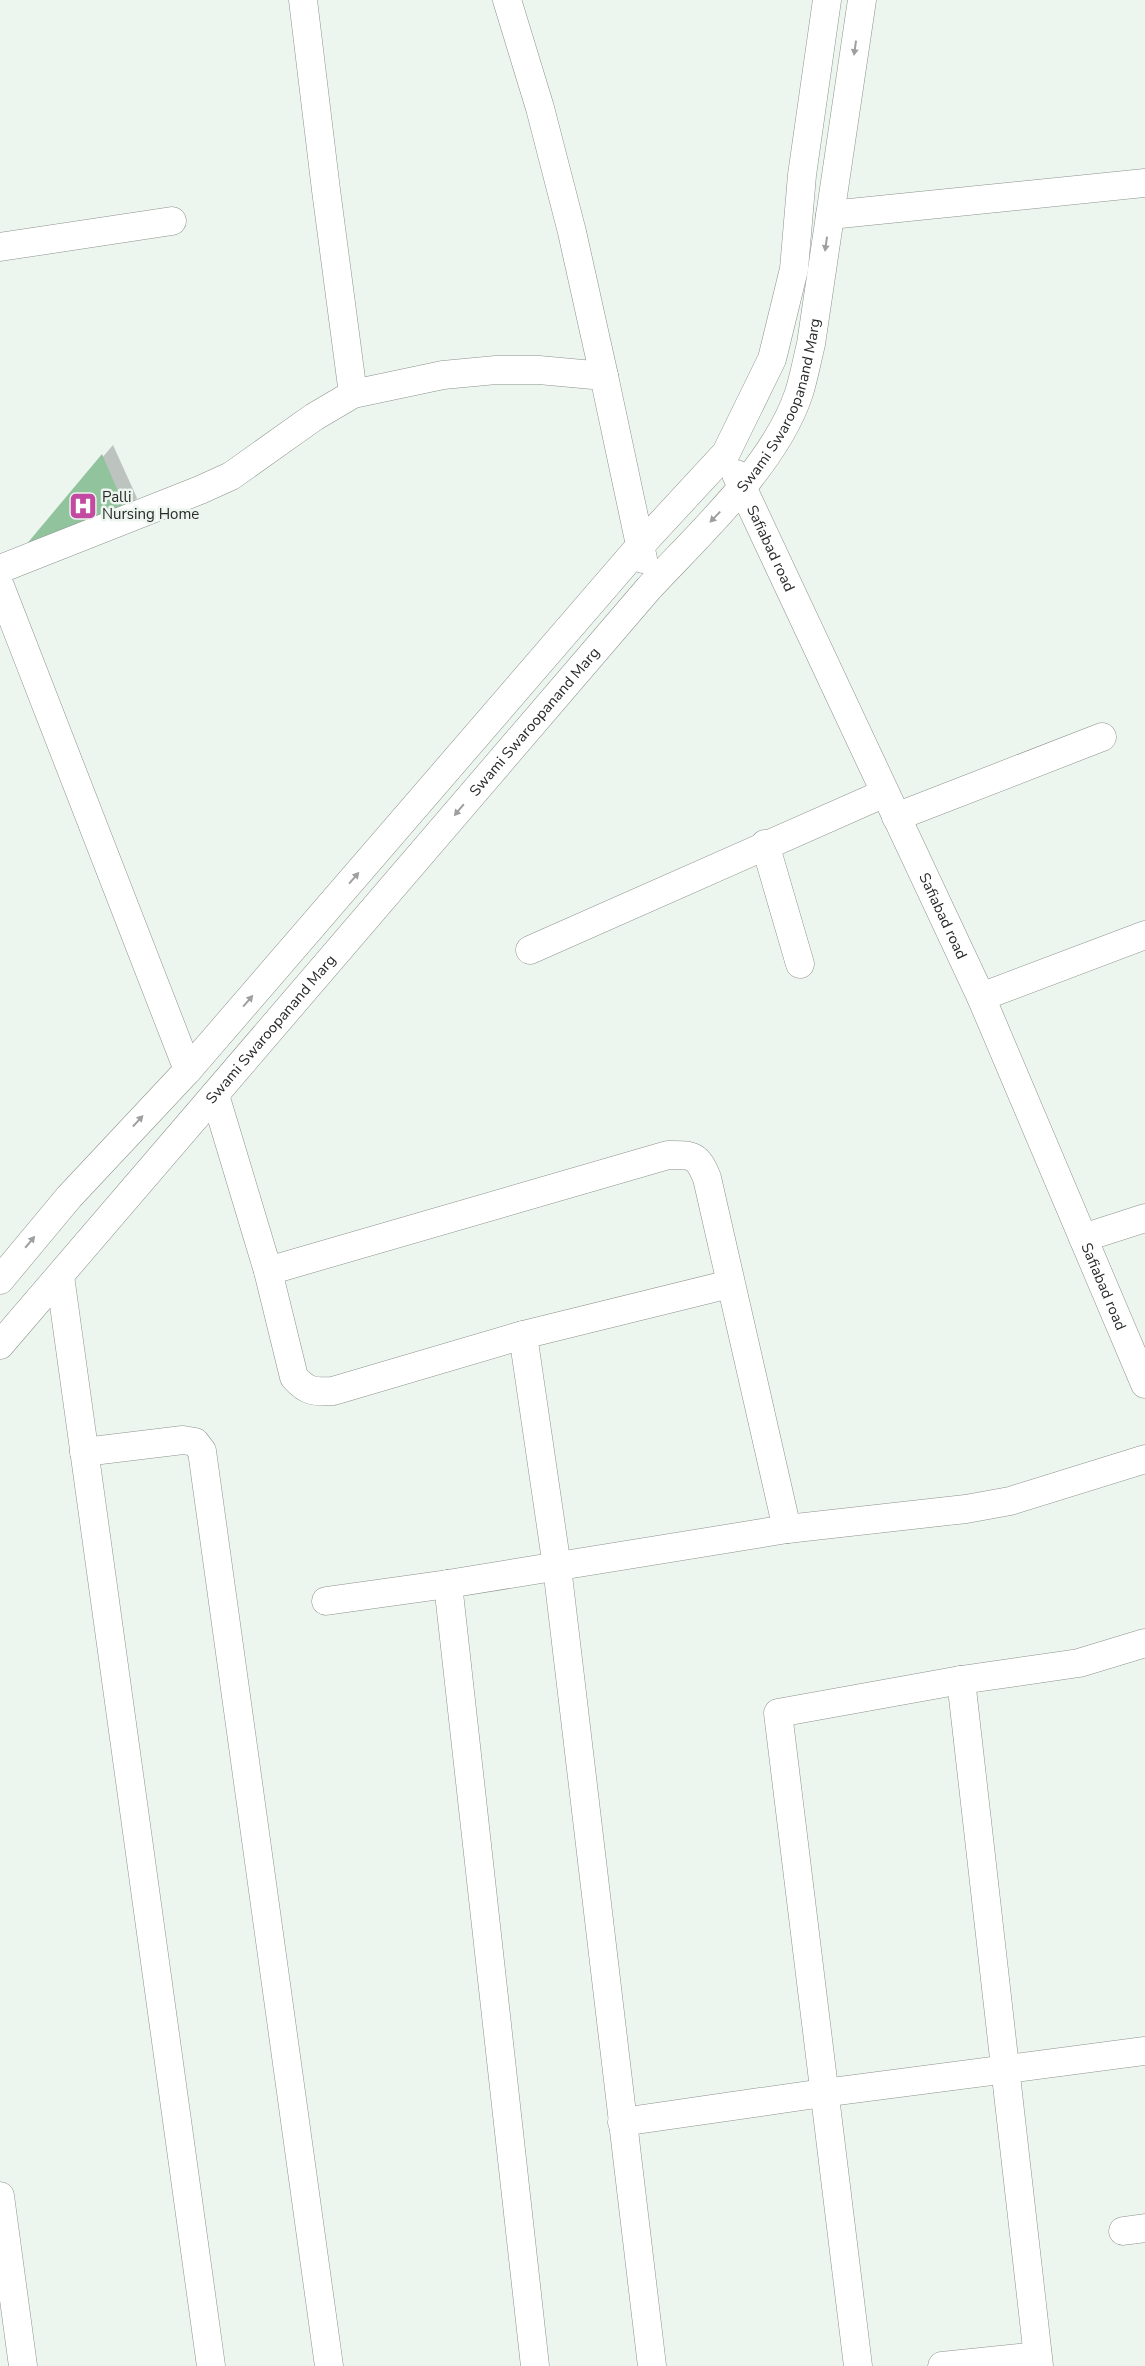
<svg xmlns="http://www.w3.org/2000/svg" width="1145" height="2366" viewBox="0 0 1145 2366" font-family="'Nunito Sans',sans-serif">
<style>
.shadow{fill:#0003}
.building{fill:#91c39d}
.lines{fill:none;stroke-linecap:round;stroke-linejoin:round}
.minor-casing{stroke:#8c938d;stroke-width:29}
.minor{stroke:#fff;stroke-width:28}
.oneway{fill:#9ea09f}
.labels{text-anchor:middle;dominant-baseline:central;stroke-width:5;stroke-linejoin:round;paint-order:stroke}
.street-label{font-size:15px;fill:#282b29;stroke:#edf5ef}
.poi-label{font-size:15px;fill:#282b29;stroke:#edf5ef;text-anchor:start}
</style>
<rect width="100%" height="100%" fill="#edf5ef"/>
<polygon class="shadow" points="113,445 137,498 126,509 19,555"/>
<polygon class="building" points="102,454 126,510 15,558"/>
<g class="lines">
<g class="minor-casing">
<g id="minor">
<polyline points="303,0 326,190 353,394"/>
<polyline points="507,0 540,108 572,232 604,376"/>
<polyline points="830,215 1145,183"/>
<polyline points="0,247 172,221"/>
<path id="s1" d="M 736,474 L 981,997 L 1145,1384"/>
<polyline points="0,569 200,490 231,476 314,417 353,394 443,375 496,370 539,370 604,376 643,559"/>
<polyline points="0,586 188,1070"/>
<polyline points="896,817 1102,737"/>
<polyline points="765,844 800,964"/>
<polyline points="530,950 885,793"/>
<polyline points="981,997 1145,935"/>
<path d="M 215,1095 L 268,1271 L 294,1377 C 307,1392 314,1392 333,1391 L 523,1335 L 730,1284"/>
<polyline points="1083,1238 1145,1218"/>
<path d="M 268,1271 L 668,1155 C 693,1155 697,1154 707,1178 L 787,1529"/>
<polyline points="60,1276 211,2366"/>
<polyline points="0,1280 69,1197 188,1070 640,546 726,453 772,359 794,269 802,175 827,0"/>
<polyline points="523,1335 557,1567 652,2366"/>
<path id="s2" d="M 0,1345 L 649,588 C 700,533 775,465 799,393 C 804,377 807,360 811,344 L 862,0"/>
<polyline points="84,1452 183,1440 195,1442 202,1451 329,2366"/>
<polyline points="448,1584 535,2366"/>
<polyline points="326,1601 448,1584 787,1529 966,1509 1010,1501 1145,1459"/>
<polyline points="961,1680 1039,2366"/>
<polyline points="622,2122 823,2093 1145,2051"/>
<polyline points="0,2196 23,2366"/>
<polyline points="1123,2231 1145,2228"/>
<polyline points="858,2366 778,1713 961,1680 1079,1663 1145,1643"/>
<polyline points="942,2366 1037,2356"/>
</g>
</g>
<use href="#minor" class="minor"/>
</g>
<defs><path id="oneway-solid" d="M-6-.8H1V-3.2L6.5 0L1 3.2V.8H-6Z" transform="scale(1.25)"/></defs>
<g class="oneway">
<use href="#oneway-solid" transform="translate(855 48) rotate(98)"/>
<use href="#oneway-solid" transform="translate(826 244) rotate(98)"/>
<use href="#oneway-solid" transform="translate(715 517) rotate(134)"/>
<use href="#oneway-solid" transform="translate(459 810) rotate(130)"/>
<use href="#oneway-solid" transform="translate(354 878) rotate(-49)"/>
<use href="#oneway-solid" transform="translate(248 1001) rotate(-49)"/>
<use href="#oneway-solid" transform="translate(138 1121) rotate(-47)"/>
<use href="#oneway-solid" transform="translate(30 1242) rotate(-50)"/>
</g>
<defs>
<g id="hospital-square" transform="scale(1.4375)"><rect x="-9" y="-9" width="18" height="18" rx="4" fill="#c24aa0" stroke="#edf5ef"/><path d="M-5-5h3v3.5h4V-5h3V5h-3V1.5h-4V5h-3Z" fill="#fff"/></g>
</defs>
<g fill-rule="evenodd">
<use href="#hospital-square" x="83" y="506"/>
</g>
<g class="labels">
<g class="street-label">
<text stroke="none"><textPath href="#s2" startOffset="1226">Swami Swaroopanand Marg</textPath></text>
<text stroke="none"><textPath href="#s1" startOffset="82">Safiabad road</textPath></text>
<text stroke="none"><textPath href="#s2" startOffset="821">Swami Swaroopanand Marg</textPath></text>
<text stroke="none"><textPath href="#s1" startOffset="488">Safiabad road</textPath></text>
<text stroke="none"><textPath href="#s2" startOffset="416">Swami Swaroopanand Marg</textPath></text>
<text stroke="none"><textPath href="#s1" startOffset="892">Safiabad road</textPath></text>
</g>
<g class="poi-label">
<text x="102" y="497">Palli<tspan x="102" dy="17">Nursing Home</tspan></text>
</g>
</g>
</svg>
